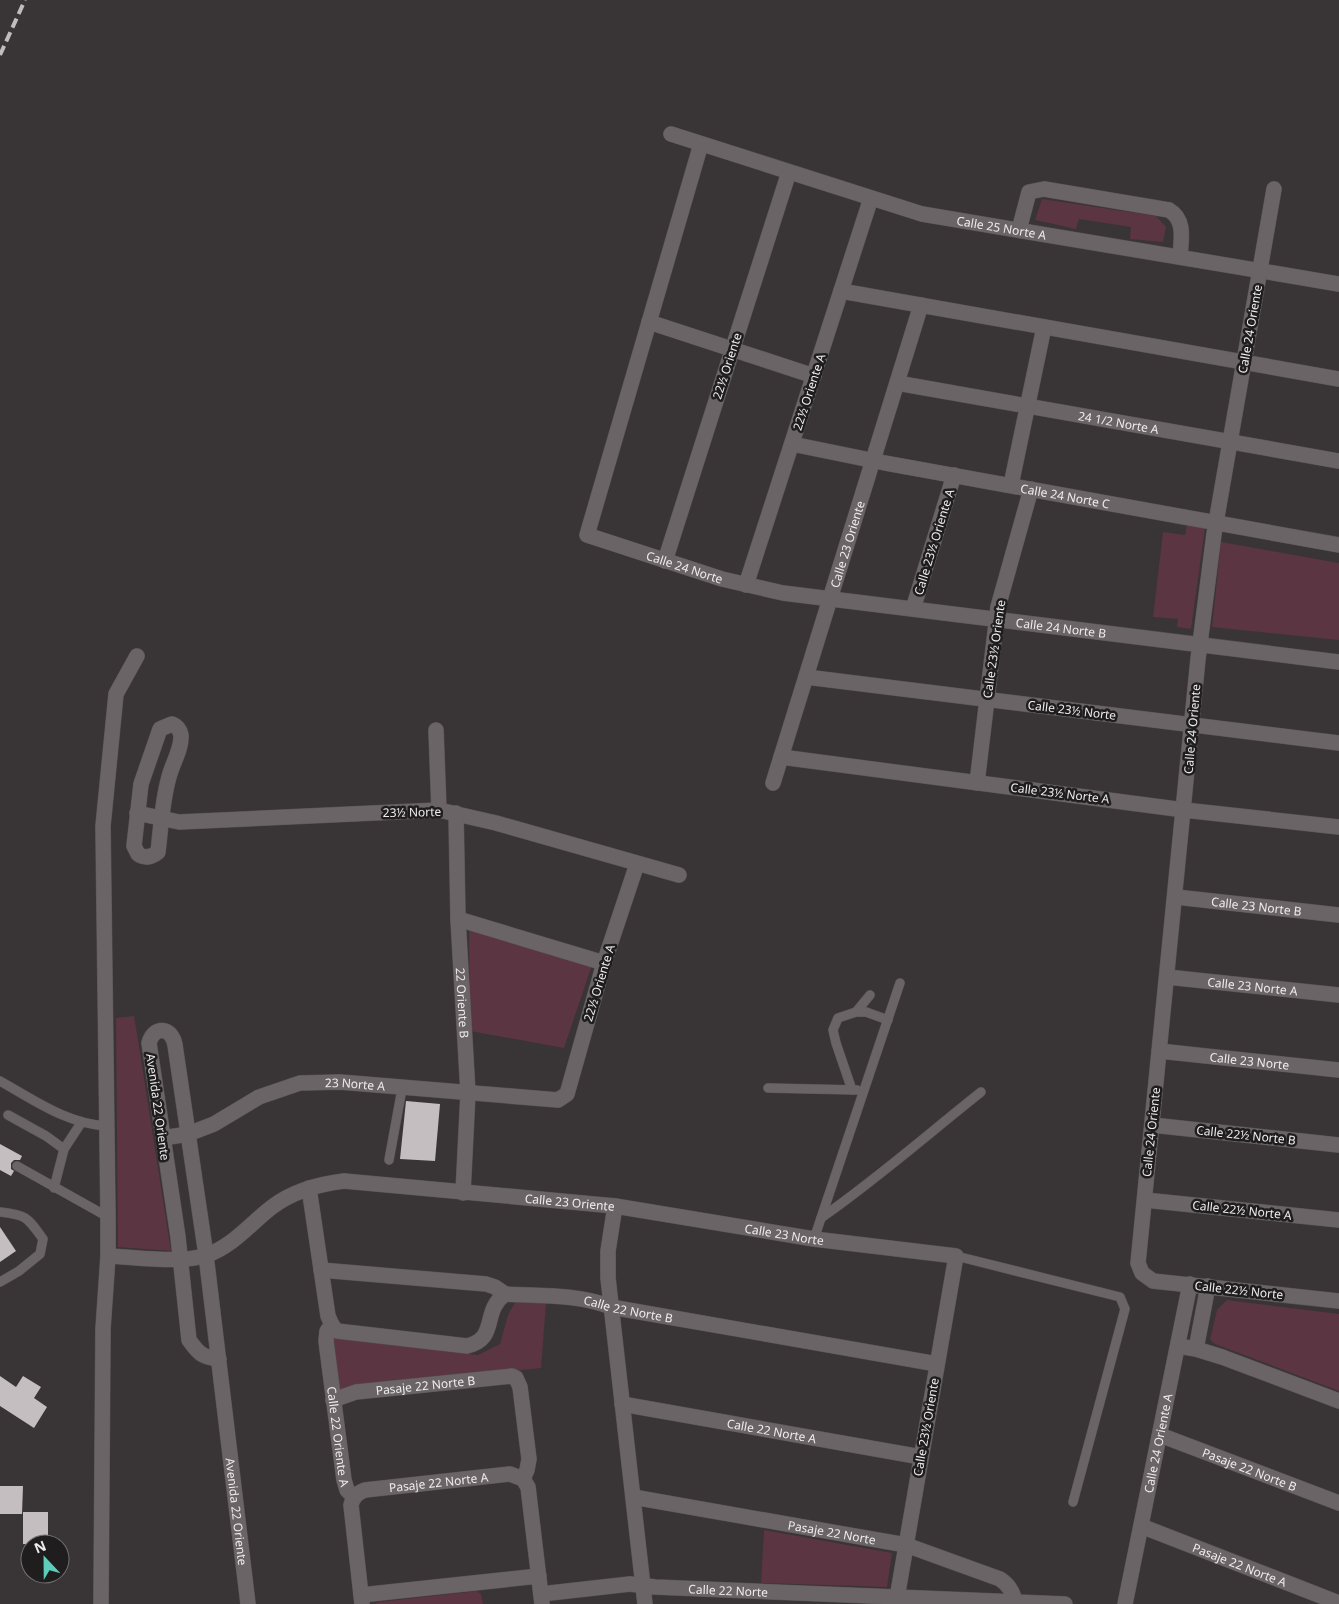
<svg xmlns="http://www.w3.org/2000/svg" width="1339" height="1604" viewBox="0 0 1339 1604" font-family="'Noto Sans',sans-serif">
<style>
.green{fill:#5b3541}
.building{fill:#c5bec0}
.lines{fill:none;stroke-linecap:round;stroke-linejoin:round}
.lane-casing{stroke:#575253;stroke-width:10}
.street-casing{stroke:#575253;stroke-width:16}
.lane{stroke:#6a6466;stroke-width:9}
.street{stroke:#6a6466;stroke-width:15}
.rail{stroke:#c0bdbd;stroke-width:4;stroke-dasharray:10 5;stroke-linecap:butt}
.labels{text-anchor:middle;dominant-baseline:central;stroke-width:5;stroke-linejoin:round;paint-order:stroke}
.street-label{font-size:12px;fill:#efecec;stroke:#1f1d1d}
</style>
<rect width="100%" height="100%" fill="#393436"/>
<g class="green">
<polygon points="1042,199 1156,216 1166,227 1163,242 1130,239 1131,227 1079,219 1076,229 1035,220"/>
<polygon points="1187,525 1205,528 1191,629 1177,627 1178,619 1153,617 1163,532 1185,535"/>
<polygon points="1221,542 1339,563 1339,640 1212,627"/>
<polygon points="469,927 592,965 564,1048 470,1031"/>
<polygon points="134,1016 138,1040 171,1251 118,1247 116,1018"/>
<polygon points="517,1299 546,1303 541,1368 339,1390 332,1338 478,1355 500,1344 508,1315"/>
<polygon points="1227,1300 1339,1314 1339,1391 1215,1344 1210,1340 1217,1310"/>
<polygon points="764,1530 892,1553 887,1587 761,1583"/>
<polygon points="477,1591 481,1594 483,1604 375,1604 379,1602"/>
</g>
<g class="building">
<polygon points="406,1101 440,1104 435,1161 400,1159"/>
<polygon points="0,1144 22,1156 20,1160 14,1160 11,1163 11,1169 14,1171 11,1176 0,1170"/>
<polygon points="0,1227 16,1251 0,1262"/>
<polygon points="0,1376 16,1387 23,1376 41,1387 34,1398 47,1407 34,1428 0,1406"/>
<polygon points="0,1486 23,1486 22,1514 0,1514"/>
<rect x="23" y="1512" width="25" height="32"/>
</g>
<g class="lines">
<g class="lane-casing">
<g id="lane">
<polyline points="856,1012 866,1012 888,1020"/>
<path d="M 0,1081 C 34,1100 67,1124 107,1126"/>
<polyline points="768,1088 857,1090"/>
<polyline points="852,1090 836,1043 833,1030 838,1018 856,1012 870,995"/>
<polyline points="8,1115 46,1136 64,1149 54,1188"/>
<polyline points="64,1149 81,1123"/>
<polyline points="389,1160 402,1089 406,1087"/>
<polyline points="17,1166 108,1217"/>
<path d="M 0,1212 C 27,1215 27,1217 43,1239 L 40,1254 L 19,1271 L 0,1282"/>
<path d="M 821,1218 C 877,1179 928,1134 981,1092"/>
<polyline points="814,1239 900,983"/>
<polyline points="956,1256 1120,1297 1125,1309 1073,1502"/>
</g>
</g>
<g class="street-casing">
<g id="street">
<path id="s1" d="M 671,134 L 922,214 L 1339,284"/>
<path id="s2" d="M 701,144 L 587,535 L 722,579 L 783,593 L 1339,662"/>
<polyline points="1274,189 1214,534 1198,659 1138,1263 1142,1273 1153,1281 1339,1301"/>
<path d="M 1019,230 L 1029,192 L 1044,189 L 1169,210 C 1186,220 1181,240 1180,257"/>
<polyline points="841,291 1339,379"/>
<polyline points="649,322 814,376"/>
<path id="s3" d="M 897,383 L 1339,461"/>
<path id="s4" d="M 792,444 L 885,463 L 1339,545"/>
<polyline points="1011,485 1044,327"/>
<polyline points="665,561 789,172"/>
<polyline points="746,585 871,198"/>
<polyline points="913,609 954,475"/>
<polyline points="806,677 1339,743"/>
<path d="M 172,724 C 177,726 180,730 181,735 C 182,749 172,764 169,777 C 162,801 161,827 158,852 C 152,857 145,859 138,854 L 134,846 L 141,784 L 160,729 Z"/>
<polyline points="436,730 439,810"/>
<polyline points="781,757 1184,810 1339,827"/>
<path id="s5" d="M 773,783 L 921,305"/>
<polyline points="977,783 998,607 1031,489"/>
<polyline points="137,813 179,822 439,810 496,823 679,875"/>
<path id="s6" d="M 456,813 L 458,919 L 468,1093 L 463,1193"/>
<path id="s7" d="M 1176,897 L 1339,915"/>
<polyline points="458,919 604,963"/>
<path id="s8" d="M 1167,977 L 1339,995"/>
<path id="s9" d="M 1159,1051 L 1339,1070"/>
<polyline points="1152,1125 1339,1145"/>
<path id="s10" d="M 163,1138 L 188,1134 L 214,1124 L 259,1097 L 300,1083 L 340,1082 L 558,1100 L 567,1094 L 604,963 L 637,864"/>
<path d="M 309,1188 L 328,1316 L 332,1325 L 337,1331 L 467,1346 C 499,1338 481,1312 505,1294"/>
<polyline points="1145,1200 1339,1220"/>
<polyline points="615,1206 608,1251 608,1278 645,1604"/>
<path id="s11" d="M 108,1256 C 136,1257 182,1264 207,1255 C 233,1246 251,1223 272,1207 C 293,1191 319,1184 344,1181 L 615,1206 L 814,1239 L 956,1256 L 897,1598"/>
<path id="s12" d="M 321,1270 L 486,1284 L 495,1287 L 505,1294 C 540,1296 579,1294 611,1307 L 937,1364"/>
<path id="s13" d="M 332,1325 L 327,1331 L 326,1341 L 344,1480 L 347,1490 L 354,1497"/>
<polyline points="1178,1346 1196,1349 1222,1357 1339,1401"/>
<polyline points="1196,1349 1208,1286"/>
<path id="s14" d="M 219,1359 C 202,1357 199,1354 189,1340 L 178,1237 L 149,1043 C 154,1025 172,1027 175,1045 L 206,1255 L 248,1604"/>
<path id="s15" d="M 333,1400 L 356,1392 L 512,1376 L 516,1378 L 520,1387 L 529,1459 L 527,1470 L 523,1479"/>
<path id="s16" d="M 622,1404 L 921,1457"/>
<path id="s17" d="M 1160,1435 L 1339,1503"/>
<path id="s18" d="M 633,1497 L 906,1545 L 1000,1579 C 1009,1585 1014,1593 1015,1604"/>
<path id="s19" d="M 1141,1526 L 1339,1603"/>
<path id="s20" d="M 541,1594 L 630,1584 L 655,1587 L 1065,1604"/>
<polyline points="361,1595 539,1576"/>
<polyline points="101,1604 103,1329 108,1256 108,1217 103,826 116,694 137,656"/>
<path id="s21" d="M 362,1604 L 351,1505 C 353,1497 357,1493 365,1490 L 510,1474 L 523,1479 L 528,1487 L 542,1604"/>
<path id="s22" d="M 1125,1604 L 1190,1284"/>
</g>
</g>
<use href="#lane" class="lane"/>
<use href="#street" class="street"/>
<polyline class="rail" points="0,55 25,0"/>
</g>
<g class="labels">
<g class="street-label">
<text stroke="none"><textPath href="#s1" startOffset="344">Calle 25 Norte A</textPath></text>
<text transform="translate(1250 329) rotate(-80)">Calle 24 Oriente</text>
<text transform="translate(727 366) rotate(-72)">22½ Oriente</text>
<text transform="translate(809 392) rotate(-72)">22½ Oriente A</text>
<text stroke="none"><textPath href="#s3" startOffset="225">24 1/2 Norte A</textPath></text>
<text stroke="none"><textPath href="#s4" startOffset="278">Calle 24 Norte C</textPath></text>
<text transform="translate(934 542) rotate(-73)">Calle 23½ Oriente A</text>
<text stroke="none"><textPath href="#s5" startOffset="250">Calle 23 Oriente</textPath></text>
<text stroke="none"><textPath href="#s2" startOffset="510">Calle 24 Norte</textPath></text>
<text stroke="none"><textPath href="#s2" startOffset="892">Calle 24 Norte B</textPath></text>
<text transform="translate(994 649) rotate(-82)">Calle 23½ Oriente</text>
<text transform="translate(1072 710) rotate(7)">Calle 23½ Norte</text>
<text transform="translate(1192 729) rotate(-85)">Calle 24 Oriente</text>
<text transform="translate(1060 793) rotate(7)">Calle 23½ Norte A</text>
<text transform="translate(412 812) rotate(-1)">23½ Norte</text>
<text stroke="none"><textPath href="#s7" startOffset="81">Calle 23 Norte B</textPath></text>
<text transform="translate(599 983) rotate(-73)">22½ Oriente A</text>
<text stroke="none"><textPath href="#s8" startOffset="86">Calle 23 Norte A</textPath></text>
<text stroke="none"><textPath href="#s6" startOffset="190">22 Oriente B</textPath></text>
<text stroke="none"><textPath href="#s9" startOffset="91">Calle 23 Norte</textPath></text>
<text stroke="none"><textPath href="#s10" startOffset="204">23 Norte A</textPath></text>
<text transform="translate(158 1107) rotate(82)">Avenida 22 Oriente</text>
<text transform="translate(1151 1132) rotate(-84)">Calle 24 Oriente</text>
<text transform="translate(1246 1135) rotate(6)">Calle 22½ Norte B</text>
<text stroke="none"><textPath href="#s11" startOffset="485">Calle 23 Oriente</textPath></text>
<text transform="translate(1242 1210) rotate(6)">Calle 22½ Norte A</text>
<text stroke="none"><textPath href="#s11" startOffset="702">Calle 23 Norte</textPath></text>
<text transform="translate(1239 1290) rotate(6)">Calle 22½ Norte</text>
<text stroke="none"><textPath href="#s12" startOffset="312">Calle 22 Norte B</textPath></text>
<text stroke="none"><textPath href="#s15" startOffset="94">Pasaje 22 Norte B</textPath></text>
<text transform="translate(926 1427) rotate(-80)">Calle 23½ Oriente</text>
<text stroke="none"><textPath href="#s16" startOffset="152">Calle 22 Norte A</textPath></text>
<text stroke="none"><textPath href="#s13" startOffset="114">Calle 22 Oriente A</textPath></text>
<text stroke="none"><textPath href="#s22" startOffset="164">Calle 24 Oriente A</textPath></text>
<text stroke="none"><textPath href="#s17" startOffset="96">Pasaje 22 Norte B</textPath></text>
<text stroke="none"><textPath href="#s21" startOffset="195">Pasaje 22 Norte A</textPath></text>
<text stroke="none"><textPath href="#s14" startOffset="848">Avenida 22 Oriente</textPath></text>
<text stroke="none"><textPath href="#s18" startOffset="202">Pasaje 22 Norte</textPath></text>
<text stroke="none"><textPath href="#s19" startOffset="106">Pasaje 22 Norte A</textPath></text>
<text stroke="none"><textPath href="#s20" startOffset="188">Calle 22 Norte</textPath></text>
</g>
</g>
<g transform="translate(45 1559) rotate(338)"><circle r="24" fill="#1f1d1d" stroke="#727070"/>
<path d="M0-4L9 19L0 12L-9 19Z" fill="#5cceba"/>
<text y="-8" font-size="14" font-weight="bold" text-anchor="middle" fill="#efecec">N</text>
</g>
</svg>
